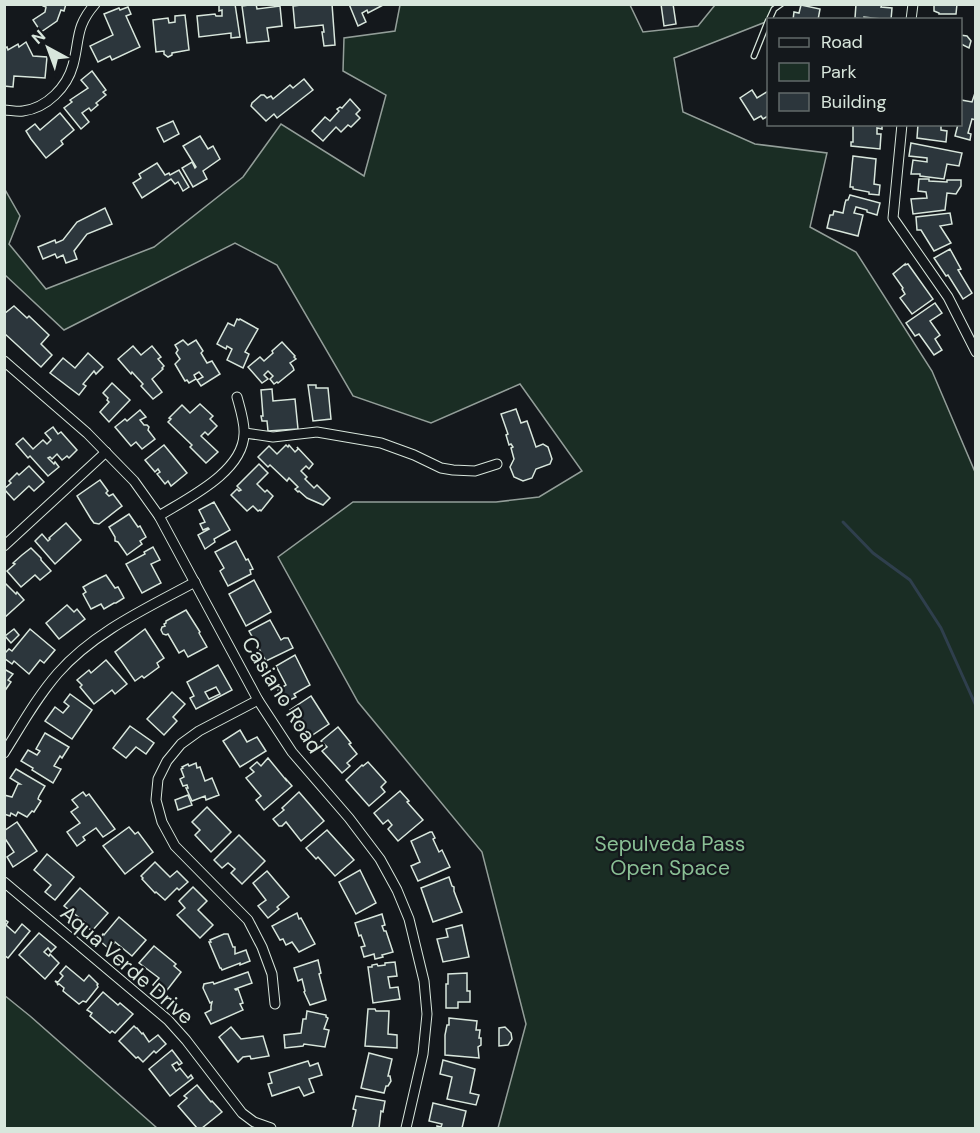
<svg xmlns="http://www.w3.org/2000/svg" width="980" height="1133" viewBox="0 0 980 1133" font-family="'DM Sans',sans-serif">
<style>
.green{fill:#1a2d24;stroke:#939e99;stroke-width:1.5}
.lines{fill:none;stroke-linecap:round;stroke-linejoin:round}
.stream{stroke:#2f3f4d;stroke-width:3}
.building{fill:#2c363c;stroke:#d8e6dc;stroke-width:1.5;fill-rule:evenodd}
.lane-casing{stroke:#d8e6dc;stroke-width:7}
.street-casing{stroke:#d8e6dc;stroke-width:11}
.lane{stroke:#14181c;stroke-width:4.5}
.street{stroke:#14181c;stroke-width:9}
.labels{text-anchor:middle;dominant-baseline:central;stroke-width:4.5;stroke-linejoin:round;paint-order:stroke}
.street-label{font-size:21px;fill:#d8e6dc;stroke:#14181c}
.park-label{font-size:21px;fill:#8ac095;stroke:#14181c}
</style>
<rect width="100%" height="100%" fill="#14181c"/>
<g class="green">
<polygon points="400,5 630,5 643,32 698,26 715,5 778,5 768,21 674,58 683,112 755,144 827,153 810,227 856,252 932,371 975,472 975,1128 498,1128 526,1024 482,852 358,702 278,557 353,502 496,502 539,497 582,471 520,384 431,423 353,396 277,265 235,243 64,330 5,275 4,188 20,216 9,244 46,289 154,247 243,177 281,124 364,176 386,95 343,71 344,38 395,31"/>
<polygon points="4,995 30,1016 157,1128 5,1128"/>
</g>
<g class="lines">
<polyline class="stream" points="843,522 873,553 910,580 941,628 976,706"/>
</g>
<g class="building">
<polygon points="43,4 66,4 64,11 61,10 57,21 41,32 33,20 45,12 46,7 43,6"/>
<polygon points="219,4 235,4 240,37 231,38 231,33 199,37 197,16 215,14 216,16 222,16 222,10 219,11"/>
<polygon points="256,4 257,9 280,6 282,26 267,28 269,41 247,43 242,6"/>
<polygon points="309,4 332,4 335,45 324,46 322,32 324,32 323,25 295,28 293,6"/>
<polygon points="349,4 385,4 368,13 367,10 362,13 366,22 358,26"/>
<polygon points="661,4 673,4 676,24 664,26"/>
<polygon points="856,4 882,4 881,7 892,8 891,20 864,17 864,19 855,18"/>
<polygon points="934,4 957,4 956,14 939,14 939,13 934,11"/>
<polygon points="801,5 820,9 818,20 793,20 794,12 799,13"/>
<polygon points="128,7 131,14 126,16 140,47 112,60 110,56 98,62 90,46 113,35 104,14 119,8 120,10"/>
<polygon points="185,15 189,50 172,53 172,55 168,57 164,54 164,51 156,52 153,20 168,18 169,23 175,22 175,16"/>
<polygon points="960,35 967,36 971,41 969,48 961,44"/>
<polygon points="26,42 33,56 47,57 45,78 14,76 13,87 4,86 4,49 7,47 8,50 18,44 19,47"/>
<polygon points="92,71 106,90 103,92 106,95 96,103 98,105 91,111 89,108 82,113 89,122 81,129 64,108 72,102 70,100 88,88 81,80"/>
<polygon points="304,79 313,90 277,118 274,114 266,121 251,106 252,103 261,95 264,95 267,98 271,96 273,99 290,85 293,88"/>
<polygon points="752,90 757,98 768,91 768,116 763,119 761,116 754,120 740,98"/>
<polygon points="976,90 976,120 972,119 968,133 971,134 970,140 955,136 958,124 960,124 961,100 972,102"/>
<polygon points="350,99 360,110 356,114 360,118 351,127 348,125 341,132 336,127 323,141 312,131 325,117 330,121 339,111 337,109 340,107 342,108"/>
<polygon points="60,113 74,130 61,141 63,144 46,158 31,139 26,131 35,124 40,130"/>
<polygon points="173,121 179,134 164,142 157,128"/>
<polygon points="853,124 882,124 882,129 877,128 877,134 881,134 880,149 851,146 851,142 853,142"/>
<polygon points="918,124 941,124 941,130 947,131 946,142 917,138"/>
<polygon points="200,136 208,149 213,146 220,159 203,171 207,179 193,187 182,168 192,162 195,168 196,167 183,146"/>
<polygon points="911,143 962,153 959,166 947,164 944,179 920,176 920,174 911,174 913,160 927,162 927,158 909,156"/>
<polygon points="853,156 876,159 874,184 880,185 879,195 869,194 869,192 853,189 853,187 850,187"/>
<polygon points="157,163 165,175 169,173 170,175 179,170 189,187 183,191 178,182 175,184 171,179 142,198 133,183 141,178 139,174"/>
<polygon points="919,179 929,179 929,181 947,182 947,180 961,180 961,186 956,194 947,193 945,210 913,214 911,199 927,198 926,192 918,191"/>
<polygon points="850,195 880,203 877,215 867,212 867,210 856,207 854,213 863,215 858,236 827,228 830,215 833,215 834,211 843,213 845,203 846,200 848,200"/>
<polygon points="105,208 112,224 87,234 74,251 77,259 66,263 63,255 57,258 55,254 43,259 38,247 55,240 56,243 63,240 77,222"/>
<polygon points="950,213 952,224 940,226 951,243 934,251 921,230 917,230 916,217"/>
<polygon points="950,249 961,269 958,270 972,293 963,299 948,275 946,276 934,258"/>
<polygon points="905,264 905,265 908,264 933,299 912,314 900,298 905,294 902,289 903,288 893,274"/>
<polygon points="935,303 942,313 930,321 940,335 935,339 942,350 934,355 919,334 915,336 906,323"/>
<polygon points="14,306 27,318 29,316 49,335 41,344 52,355 41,367 4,333 4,314"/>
<polygon points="237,319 239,320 240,319 258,329 245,352 249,354 243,368 227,360 232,349 227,346 226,349 217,344 228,323 234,326"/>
<polygon points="183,340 188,345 196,340 203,351 201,353 207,363 212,361 220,374 201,386 197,380 203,377 199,372 194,375 196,379 189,383 187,380 185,381 175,364 180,359 176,353 178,350 175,345"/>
<polygon points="282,342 295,356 294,357 296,359 290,363 293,367 294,370 278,383 277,382 274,384 270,379 273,376 268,371 264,375 268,379 262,383 248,367 260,357 264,361 273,353 272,351"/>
<polygon points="133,346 141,355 152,346 161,357 158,359 164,366 162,368 163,369 152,379 162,392 153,399 141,386 143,384 132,372 131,374 118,359"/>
<polygon points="88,353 103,367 96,374 94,371 83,384 86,386 79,395 50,373 63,358 75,368"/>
<polygon points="112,383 130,400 109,422 100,412 109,402 107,400 108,398 103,393"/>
<polygon points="308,385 316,385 316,388 328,388 331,419 313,421"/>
<polygon points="272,389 273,401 295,399 298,429 268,431 267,421 262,421 261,416 263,416 261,390"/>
<polygon points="200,404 213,416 210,419 217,426 208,435 205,432 201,436 218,452 206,463 190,447 192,445 168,422 171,419 169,418 182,405 190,413"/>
<polygon points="516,409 521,423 527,421 536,447 543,444 548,447 552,459 550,464 536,469 532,478 523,481 514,477 510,467 514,459 511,448 513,447 511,444 509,445 506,435 508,434 501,414"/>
<polygon points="140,410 146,417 140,420 144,425 147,425 149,427 148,430 155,439 142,449 136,442 131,446 115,427 125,419 127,421"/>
<polygon points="53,427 58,434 61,432 77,450 69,458 67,456 62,460 57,454 52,459 50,457 48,458 54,464 55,462 59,467 48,476 30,456 28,458 16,444 23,438 33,449 43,440 47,444 51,440 45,433"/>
<polygon points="164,445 187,473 171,486 168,481 165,484 157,474 160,472 158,469 155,472 145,460"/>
<polygon points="286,445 288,447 289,445 295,452 298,449 297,447 313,464 309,469 306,466 301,471 307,477 305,479 314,488 317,485 330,498 323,505 307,498 299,491 298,492 295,489 298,487 289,478 287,481 270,465 268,467 258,457 269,446 277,454"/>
<polygon points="259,464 268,473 257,484 265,492 267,490 273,496 261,511 260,510 258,511 253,506 247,511 231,495 237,489 239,491 241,490 237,486"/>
<polygon points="29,466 44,482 34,491 29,486 14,500 4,489 11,483 9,481 17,473 19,475"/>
<polygon points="100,480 108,491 106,493 109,496 113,494 122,506 99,524 94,523 91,519 77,496"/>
<polygon points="214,502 230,530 214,539 215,542 205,549 198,535 209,529 208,528 203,530 200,524 205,522 199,510"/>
<polygon points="129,514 138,527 140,526 146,537 140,541 142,544 127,555 118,542 115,541 115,537 109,527"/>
<polygon points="66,523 81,540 55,564 35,541 42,534 48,541 50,539 49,538"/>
<polygon points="236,541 246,560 248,559 253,569 250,570 251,574 228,586 220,571 224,568 215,552"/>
<polygon points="153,547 160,560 151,564 161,583 142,593 126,564 145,554 144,552"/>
<polygon points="31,548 41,558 41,560 51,571 40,580 35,575 21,587 7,571 15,564 13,563 22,555"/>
<polygon points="106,575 115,588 118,587 124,598 116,603 114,603 104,609 101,604 91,609 83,594 86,592 83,587 90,583"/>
<polygon points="254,580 271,612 246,626 229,594"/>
<polygon points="4,582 16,594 17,592 24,600 4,618"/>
<polygon points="67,605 74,612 77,609 85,619 59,639 46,623"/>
<polygon points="186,610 200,632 199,633 207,647 188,657 184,650 179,653 168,634 166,635 163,634 161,630 162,627 165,626 164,624 166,623 166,621"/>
<polygon points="270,620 281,640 284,638 288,638 293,648 266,661 249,631"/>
<polygon points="14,629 19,635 11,643 5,636"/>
<polygon points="30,629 55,650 44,663 40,660 29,674 14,661 12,664 4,658 4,654 9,649 12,651"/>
<polygon points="145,629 164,658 157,663 159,667 144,678 142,676 135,681 115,652"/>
<polygon points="295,655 310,685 294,694 296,697 284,703 278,690 286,685 276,666"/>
<polygon points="106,660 127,684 115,694 112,690 94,704 80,687 82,685 77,680 89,670 91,673"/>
<path d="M 218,665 L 232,690 L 196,709 L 190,698 L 194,696 L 187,682 ZM 216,687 L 220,694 L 209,699 L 205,692 Z"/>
<polygon points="4,669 13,674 8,680 11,682 4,692"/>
<polygon points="172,692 185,704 173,717 177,721 164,735 147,719"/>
<polygon points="70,694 92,710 72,739 45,721 55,707 63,713 69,706 64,702"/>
<polygon points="311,696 329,724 308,738 290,710"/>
<polygon points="130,726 154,743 146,754 136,747 126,758 113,748"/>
<polygon points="338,727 351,743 349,744 357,754 347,763 350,766 342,773 322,751 327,747 321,741"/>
<polygon points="240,730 247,742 257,737 266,751 240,767 223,741"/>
<polygon points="45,733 69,747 62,758 60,756 54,766 61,769 53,783 32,770 33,768 21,761 28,750 37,755 40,751 36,749"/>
<polygon points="268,758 286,780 286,779 292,786 264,810 256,800 261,796 246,778 254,772 250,768 257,762 261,766"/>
<polygon points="368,762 386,782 381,787 385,792 369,806 346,780 362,765 363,766"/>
<polygon points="196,763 197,768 200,767 205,781 212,778 219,795 206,800 205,796 192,801 186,788 188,788 187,785 183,786 180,779 184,777 181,769 183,768 182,767 188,764 189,766"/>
<polygon points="16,769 45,786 39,796 38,799 41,801 34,812 32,811 27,817 18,812 16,816 11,813 10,816 4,814 4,795 12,797 18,784 20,784 10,778"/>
<polygon points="400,791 409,801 407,802 423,820 398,841 388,829 392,825 388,820 383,824 374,813"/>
<polygon points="83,792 86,796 89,794 115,829 103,837 96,828 83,837 85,840 77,846 67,832 80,823 71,812 78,807 72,800"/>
<polygon points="299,792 324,821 301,841 286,822 282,826 279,826 273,819 284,810 282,808"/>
<polygon points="188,795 192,805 178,810 175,800"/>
<polygon points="207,807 231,832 211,852 195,835 200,830 192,822"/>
<polygon points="17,822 37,851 13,867 7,857 14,852 4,837 4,831"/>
<polygon points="129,827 135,834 138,832 153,852 125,874 103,846"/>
<polygon points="327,830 354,860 335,876 318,857 316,859 306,848"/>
<polygon points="430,832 432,832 435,838 433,839 439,852 442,850 450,867 418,881 411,866 420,862 411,841"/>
<polygon points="239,835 265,861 242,884 231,873 235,869 228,863 222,868 214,860"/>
<polygon points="47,854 74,877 55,900 45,892 51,885 34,870"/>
<polygon points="155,862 170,877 177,871 188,882 179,890 177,888 165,900 156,892 155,893 142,879 143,878 141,876"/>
<polygon points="360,870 376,903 356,914 339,882"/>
<polygon points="267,871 289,897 277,907 279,909 268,918 258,906 266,900 253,883"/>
<polygon points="449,877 452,886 454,887 454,891 462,912 433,922 421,888"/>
<polygon points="193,887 207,901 198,910 213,925 200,938 177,915 185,908 179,901"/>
<polygon points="80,888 108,913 92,931 84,924 85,922 64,906"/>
<polygon points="297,913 299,919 301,918 315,944 299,952 292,942 286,945 283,939 280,940 272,926"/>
<polygon points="382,914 385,925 382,926 384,931 386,931 393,952 382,955 383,957 375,959 374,954 364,957 361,947 365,946 361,935 359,936 355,923"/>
<polygon points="119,917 146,940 132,956 115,942 109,949 99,940 103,934 104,935"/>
<polygon points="4,919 8,922 6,925 15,933 22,924 30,931 8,958 4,955"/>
<polygon points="462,925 469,957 443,962 437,939 448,937 446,929"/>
<polygon points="39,933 56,947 51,952 48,948 44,952 49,956 50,954 59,963 45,979 19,955"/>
<polygon points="224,934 228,934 233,947 235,947 235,954 246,950 250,961 240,965 240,963 222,970 221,968 220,968 209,942 211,942 210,940"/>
<polygon points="154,946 176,964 174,966 181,972 164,994 153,985 159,978 139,963"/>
<polygon points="318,960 321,973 319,974 326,1000 310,1005 304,992 305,991 302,979 298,981 294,968"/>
<polygon points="395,962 397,976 388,977 390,988 398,987 400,999 373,1003 368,967 372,967 372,965 377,964 378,966 385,965 385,963"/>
<polygon points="66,966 84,981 89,975 98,984 97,985 98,987 86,1002 83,1001 79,1004 63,991 64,988 59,984 57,985 58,984 55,981 58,982 63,976 60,973"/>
<polygon points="248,972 252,983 235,989 236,990 238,989 243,1003 240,1004 243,1010 211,1024 205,1013 211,1010 211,1006 212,1002 210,1003 203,988 204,984 213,982 214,984"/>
<polygon points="467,973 467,991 470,991 470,1002 458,1002 458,1008 446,1008 446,984 448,984 448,974"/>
<polygon points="103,992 118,1005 120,1003 133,1014 115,1033 112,1031 110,1033 90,1016 92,1013 87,1010"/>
<polygon points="368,1009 375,1009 376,1011 389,1011 388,1034 397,1035 397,1048 365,1046"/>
<polygon points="307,1011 326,1015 326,1017 328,1018 324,1029 329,1030 325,1047 304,1044 303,1046 285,1048 284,1035 301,1033 303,1019 306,1019"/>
<polygon points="449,1018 477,1021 476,1030 480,1030 479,1038 481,1038 481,1045 478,1047 479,1058 445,1055 445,1035 447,1025 449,1025"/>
<polygon points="134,1026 136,1028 137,1028 142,1034 143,1033 149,1042 158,1035 166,1044 156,1053 154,1051 143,1062 138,1057 136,1058 119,1041"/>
<polygon points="231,1027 241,1039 263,1036 269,1056 251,1059 250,1056 243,1057 238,1062 219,1037"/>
<polygon points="505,1027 511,1033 512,1039 508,1045 499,1046 499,1028"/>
<polygon points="172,1050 182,1063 179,1065 177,1062 172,1065 176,1071 180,1068 188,1078 191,1075 193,1078 170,1096 149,1069"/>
<polygon points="369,1053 392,1059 388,1076 390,1076 391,1081 388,1086 386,1086 384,1093 361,1088"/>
<polygon points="443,1060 475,1069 470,1093 479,1095 476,1105 447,1099 452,1077 440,1074"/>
<polygon points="308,1061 310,1066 318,1063 322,1075 309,1079 314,1092 304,1096 299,1087 272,1096 268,1084 272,1083 269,1073"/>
<polygon points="197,1085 211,1102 212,1101 222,1112 202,1128 197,1128 178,1106 187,1098 184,1096"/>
<polygon points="356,1096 385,1101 383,1112 381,1111 379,1128 352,1128 356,1110 353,1109"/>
<polygon points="433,1103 466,1111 462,1128 437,1128 437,1126 441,1127 442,1124 429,1121"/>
</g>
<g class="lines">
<g class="lane-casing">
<g id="lane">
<polyline points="769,20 774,9 781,4"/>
<polyline points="754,56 768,21"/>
</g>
</g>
<g class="street-casing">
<g id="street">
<polyline points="911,20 913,4"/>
<path d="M 4,110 C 10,110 17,112 23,111 C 47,108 67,87 73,65 C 80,39 75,27 95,4"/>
<polyline points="902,124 893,218 948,297 976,352"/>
<polyline points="4,361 87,433 134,481 159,516 258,700 292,752 349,818 380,859 397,890 409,919 424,981 427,1014 423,1054 406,1128"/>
<polyline points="245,433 273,437 317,432 381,443 414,455 441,468 453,470 475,471 497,464"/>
<path d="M 159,516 C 188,498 243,472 244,434 C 245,423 240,408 237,397"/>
<polyline points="4,546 106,452"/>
<polyline points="258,700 199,731 181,744 167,761 158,779 156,800 162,822 175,846 248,920 262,947 272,974 275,1004"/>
<path d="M 4,753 C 21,726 37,697 58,673 C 94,632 147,608 195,582"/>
<polyline points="4,882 168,1020 186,1040 242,1113 254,1122 271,1128"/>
</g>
</g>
<use href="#lane" class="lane"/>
<use href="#street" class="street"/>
</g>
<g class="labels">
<g class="street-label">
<text transform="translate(282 695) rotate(58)">Casiano Road</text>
<text transform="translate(127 965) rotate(41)">Aqua Verde Drive</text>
</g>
<g class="park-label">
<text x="670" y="844">Sepulveda Pass<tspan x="670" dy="24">Open Space</tspan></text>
</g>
</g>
<rect width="980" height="1133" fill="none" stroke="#d8e6dc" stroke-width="12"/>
<rect x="767" y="18" width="195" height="108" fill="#14181c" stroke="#626a69" stroke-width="1.5"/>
<rect x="779" y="38" width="30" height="9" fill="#14181c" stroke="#626a69" stroke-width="1.5"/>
<text x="821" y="48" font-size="18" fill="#d8e6dc">Road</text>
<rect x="779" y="63" width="30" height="18" fill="#1a2d24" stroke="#626a69" stroke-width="1.5"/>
<text x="821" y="78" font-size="18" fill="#d8e6dc">Park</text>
<rect x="779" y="93" width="30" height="18" fill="#2c363c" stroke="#626a69" stroke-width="1.5"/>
<text x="821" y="108" font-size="18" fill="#d8e6dc">Building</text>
<g transform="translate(48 48) rotate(319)" stroke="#14181c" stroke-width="4.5" paint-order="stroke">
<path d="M0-4.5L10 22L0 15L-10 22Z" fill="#d8e6dc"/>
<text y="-9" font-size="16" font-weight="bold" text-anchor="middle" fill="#d8e6dc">N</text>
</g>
</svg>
